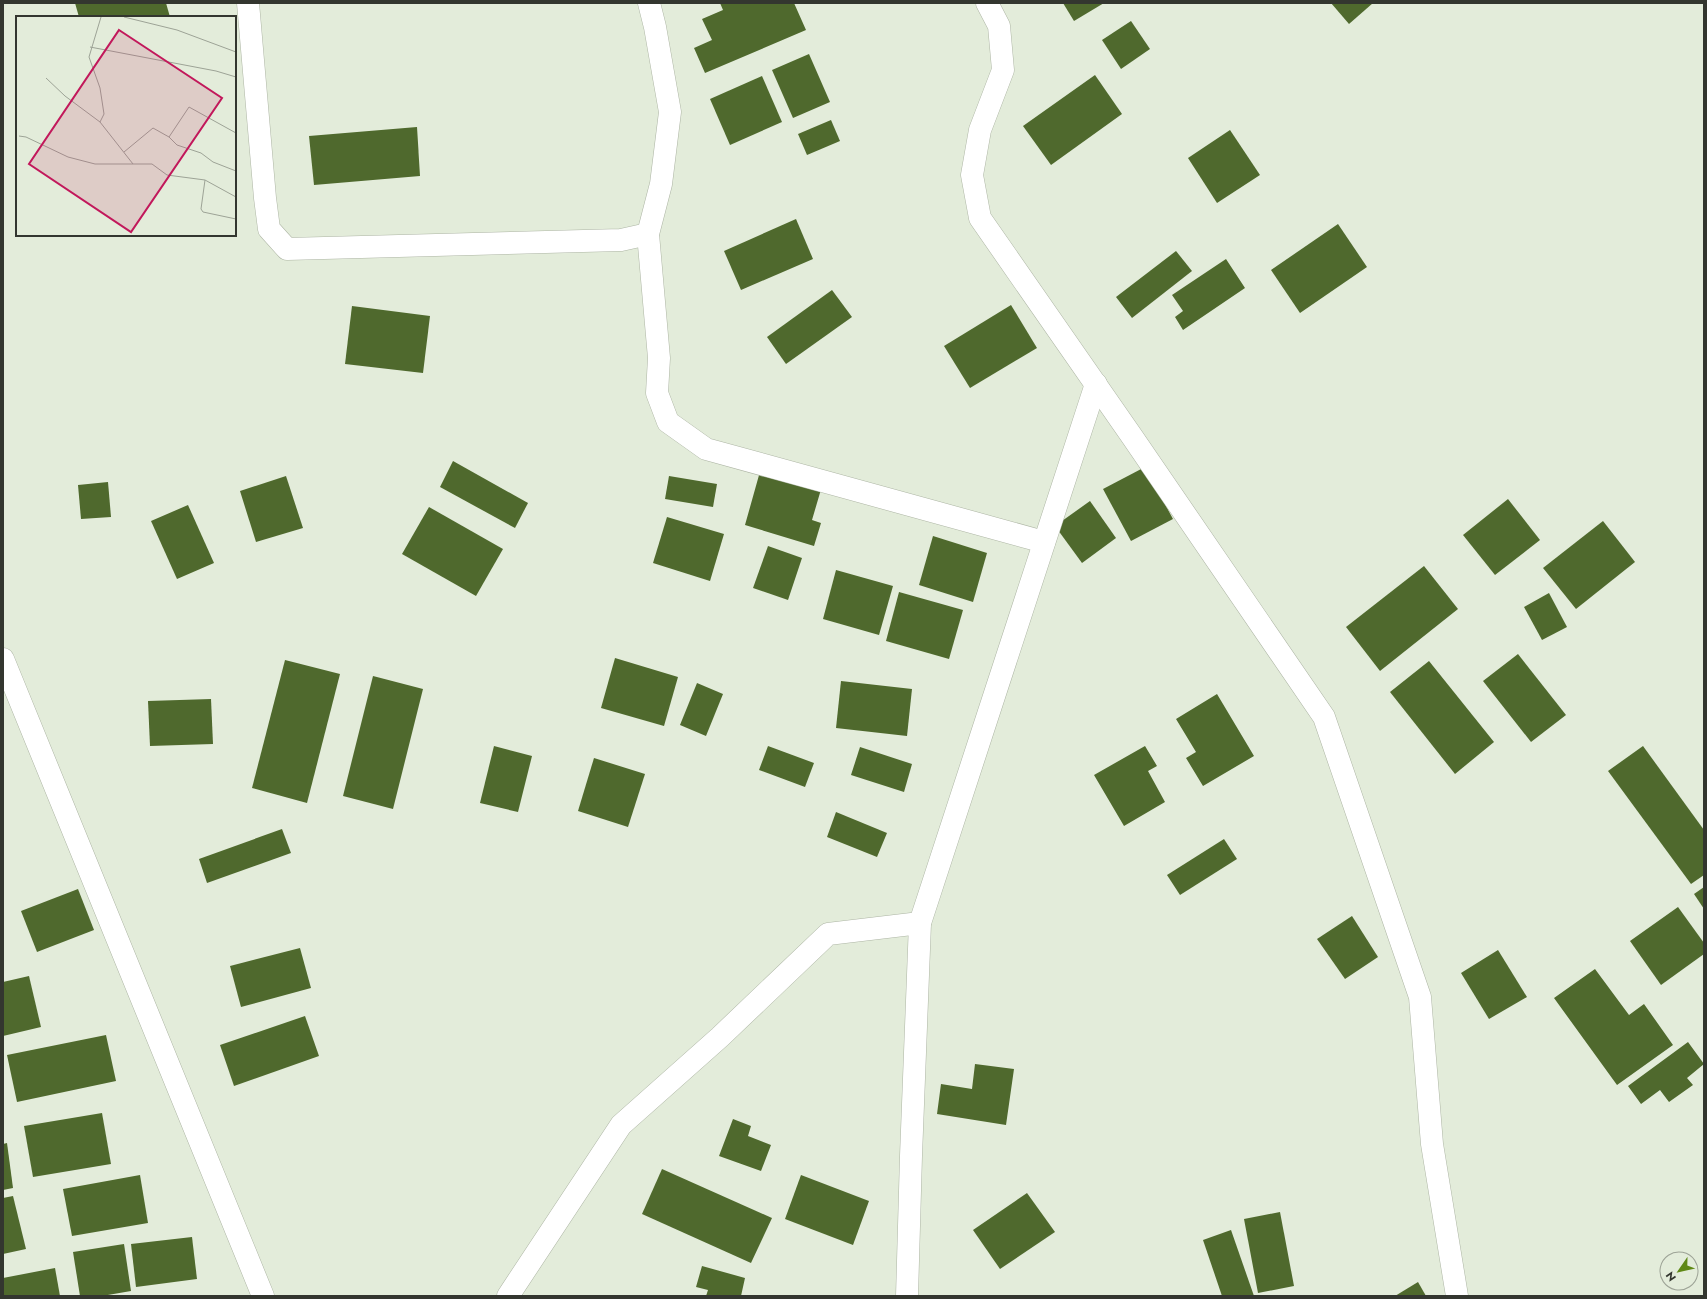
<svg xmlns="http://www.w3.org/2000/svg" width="1707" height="1299" viewBox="0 0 1707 1299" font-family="Jost,sans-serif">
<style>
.building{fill:#4f692d}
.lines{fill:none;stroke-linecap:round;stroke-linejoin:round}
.minor-casing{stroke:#adb5a4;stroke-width:23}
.minor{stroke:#fff;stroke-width:22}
.inset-road{fill:none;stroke:#9da396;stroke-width:1}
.view{fill:#c2185b;fill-opacity:0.15;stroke:#c2185b;stroke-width:2}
.inset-edge{fill:none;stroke:#33362f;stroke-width:2}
</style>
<rect width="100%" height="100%" fill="#e3ecda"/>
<g class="building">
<polygon points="75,3 166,3 170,17 79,17"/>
<polygon points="720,3 794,3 806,30 705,73 694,48 712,40 702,19 723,10"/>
<polygon points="1063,3 1104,3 1074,21"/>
<polygon points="1331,3 1373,3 1349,24"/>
<polygon points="1131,21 1150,49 1121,69 1102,40"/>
<polygon points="809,54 830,102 793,118 772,70"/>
<polygon points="1095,75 1122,114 1051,165 1023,126"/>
<polygon points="762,76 782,122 730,145 710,99"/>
<polygon points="831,120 840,141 807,155 798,134"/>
<polygon points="417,127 420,176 314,185 309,136"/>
<polygon points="1230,130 1260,175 1217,203 1188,158"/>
<polygon points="796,219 813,259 741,290 724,251"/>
<polygon points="1338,224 1367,267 1300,313 1271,270"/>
<polygon points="1176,251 1192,271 1132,318 1116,297"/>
<polygon points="1226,259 1245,288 1183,330 1175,317 1183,311 1172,295"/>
<polygon points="832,290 852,317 786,364 767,337"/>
<polygon points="1011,305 1037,348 970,388 944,346"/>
<polygon points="352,306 430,316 423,373 345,364"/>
<polygon points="453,461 528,503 515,528 440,487"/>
<polygon points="1145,467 1173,519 1131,541 1103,489"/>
<polygon points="761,468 822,486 812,520 821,523 814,546 745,525"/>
<polygon points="286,476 303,528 256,542 240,491"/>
<polygon points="669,476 717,484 713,507 665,499"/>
<polygon points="108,482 111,517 81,519 78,485"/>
<polygon points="1508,499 1540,540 1495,575 1463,535"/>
<polygon points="1090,501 1116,538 1082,563 1055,526"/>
<polygon points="188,505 214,563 177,579 151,521"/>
<polygon points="429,507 503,549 476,596 402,554"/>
<polygon points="667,517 724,534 710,581 653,563"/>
<polygon points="1603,521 1635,562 1576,609 1543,568"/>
<polygon points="933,536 987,553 973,602 919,585"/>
<polygon points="768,546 802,558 788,600 753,588"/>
<polygon points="1424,566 1458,609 1380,671 1346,627"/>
<polygon points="836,570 893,586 879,635 823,619"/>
<polygon points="899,592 963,610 949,659 886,641"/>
<polygon points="1549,593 1567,627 1542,640 1524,607"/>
<polygon points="1518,654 1566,715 1531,742 1483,681"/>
<polygon points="615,658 678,677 664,726 601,708"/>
<polygon points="285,660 340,674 307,803 252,788"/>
<polygon points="1429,661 1494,742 1455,774 1390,692"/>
<polygon points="373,676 423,689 393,809 343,796"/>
<polygon points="841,681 912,689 907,736 836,728"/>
<polygon points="697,683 723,694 706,736 680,725"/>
<polygon points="1217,694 1254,756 1203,786 1186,758 1196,752 1176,719"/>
<polygon points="211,699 213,744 150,746 148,701"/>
<polygon points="494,746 532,756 518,812 480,803"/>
<polygon points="768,746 814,763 805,787 759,770"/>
<polygon points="1145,746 1157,766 1148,771 1165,802 1124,826 1094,775"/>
<polygon points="1643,746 1704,830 1704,875 1691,884 1608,771"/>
<polygon points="860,747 912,764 904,792 851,775"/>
<polygon points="594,758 645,774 628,827 578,811"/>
<polygon points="836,812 887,833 877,857 827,837"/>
<polygon points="282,829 291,853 207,883 199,859"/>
<polygon points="1224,839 1237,859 1180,895 1167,875"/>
<polygon points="1704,887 1704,909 1694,894"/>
<polygon points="78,889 94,930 37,952 21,911"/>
<polygon points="1678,907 1704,943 1704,954 1661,985 1630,941"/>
<polygon points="1352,916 1378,957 1345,979 1317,939"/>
<polygon points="300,948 311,988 241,1007 230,966"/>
<polygon points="1498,950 1527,997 1489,1019 1461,973"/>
<polygon points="1595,969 1629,1015 1644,1004 1673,1045 1617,1085 1554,998"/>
<polygon points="29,976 41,1027 3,1036 3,982"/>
<polygon points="305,1016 319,1056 234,1086 220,1045"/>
<polygon points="106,1035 116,1081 17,1102 7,1055"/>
<polygon points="1688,1042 1704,1064 1687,1078 1693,1085 1669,1102 1660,1090 1641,1104 1628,1086"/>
<polygon points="975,1064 1014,1069 1006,1125 937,1114 941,1084 972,1089"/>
<polygon points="102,1113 111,1164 33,1177 24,1126"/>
<polygon points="733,1119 751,1126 748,1136 771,1145 761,1171 719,1156"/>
<polygon points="7,1143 13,1188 3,1190 3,1144"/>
<polygon points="662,1169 772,1218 751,1263 642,1214"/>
<polygon points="140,1175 148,1223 72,1236 63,1189"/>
<polygon points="801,1175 869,1201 853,1245 785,1219"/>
<polygon points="1027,1193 1055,1232 1000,1269 973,1230"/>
<polygon points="13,1196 26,1249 3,1254 3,1198"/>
<polygon points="1280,1212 1294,1286 1258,1293 1244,1219"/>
<polygon points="1231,1230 1254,1296 1222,1296 1203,1240"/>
<polygon points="192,1237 197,1279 136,1287 131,1244"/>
<polygon points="124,1244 131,1291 102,1296 80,1296 73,1252"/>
<polygon points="702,1266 745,1278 741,1296 706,1296 708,1290 696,1287"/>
<polygon points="55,1268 60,1296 3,1296 3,1278"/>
<polygon points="1418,1282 1426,1296 1395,1296"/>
</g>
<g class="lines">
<g class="minor-casing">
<g id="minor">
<polyline points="248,3 265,198 269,229 287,249 621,240 648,234 661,184 670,112 655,27 649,3"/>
<polyline points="987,3 999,26 1003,70 980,130 972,175 980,218 1133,438 1324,717 1420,997 1432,1144 1457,1296"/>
<polyline points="648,234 659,358 657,393 668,422 706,449 1044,542"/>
<polyline points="3,659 263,1296"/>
<polyline points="508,1296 621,1125 720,1037 828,934 920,923"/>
<polyline points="907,1296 911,1156 920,923 1096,384"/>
</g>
</g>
<use href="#minor" class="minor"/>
</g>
<g transform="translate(16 16)">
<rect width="220" height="220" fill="#e3ecda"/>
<path class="inset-road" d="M 108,1 L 161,14 L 220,36M 74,31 L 200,55 L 220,61M 30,62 L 49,80 L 84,106 L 117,148M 84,106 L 88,98 L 84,72 L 73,41 L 85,1M 220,117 L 173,91 L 153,121 L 161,129 L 185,137 L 197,146 L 220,155M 3,120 L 10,121 L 52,141 L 79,148 L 136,148 L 151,159 L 189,164 L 220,181M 108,136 L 137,112 L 153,121M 189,164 L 185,193 L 187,196 L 220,203"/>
<path class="view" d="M 103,14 L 206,82 L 115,216 L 13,148 Z"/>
<rect width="220" height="220" class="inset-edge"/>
</g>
<rect width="1707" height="1299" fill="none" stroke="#33362f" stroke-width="8"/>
<g transform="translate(1679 1271) rotate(236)"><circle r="19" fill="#e3ecda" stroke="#9da396"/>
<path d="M0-3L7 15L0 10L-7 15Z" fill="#5f8915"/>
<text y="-6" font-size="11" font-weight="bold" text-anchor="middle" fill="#33362f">N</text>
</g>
</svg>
